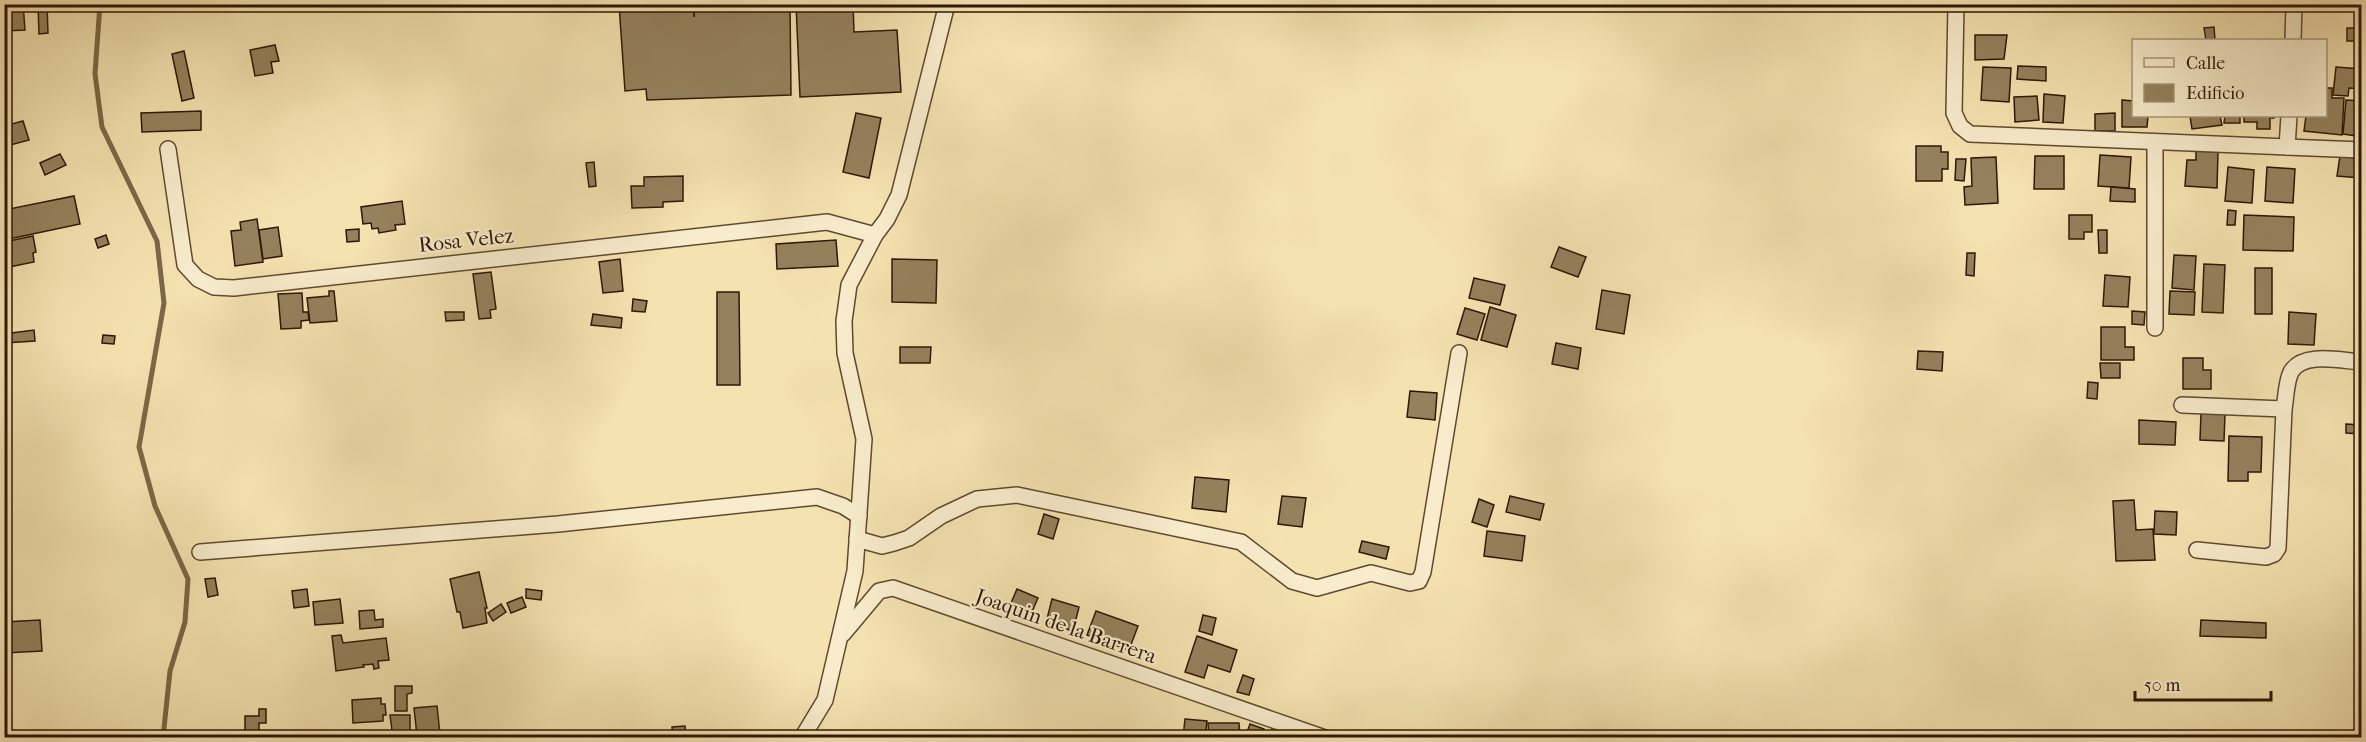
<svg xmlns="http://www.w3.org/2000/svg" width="2366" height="742" viewBox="0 0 2366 742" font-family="'IM FELL French Canon',serif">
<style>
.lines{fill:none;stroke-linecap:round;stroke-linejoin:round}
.stream{stroke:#7d6748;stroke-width:5}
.building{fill:#95815d;stroke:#2f1704;stroke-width:1.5}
.street-casing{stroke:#604a2f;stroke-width:18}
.street{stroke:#f8eccc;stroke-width:15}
.labels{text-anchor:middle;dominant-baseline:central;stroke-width:4.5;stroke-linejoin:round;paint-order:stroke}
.street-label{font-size:21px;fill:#2f1704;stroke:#f8eccc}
</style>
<rect width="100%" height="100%" fill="#f4e2b0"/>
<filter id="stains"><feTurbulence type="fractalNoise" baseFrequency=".00333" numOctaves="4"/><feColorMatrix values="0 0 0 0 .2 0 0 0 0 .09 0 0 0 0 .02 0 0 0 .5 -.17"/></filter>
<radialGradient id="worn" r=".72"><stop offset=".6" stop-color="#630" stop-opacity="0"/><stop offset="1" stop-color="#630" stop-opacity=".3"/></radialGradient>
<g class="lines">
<polyline class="stream" points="100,4 95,74 102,127 157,241 164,303 139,447 155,506 188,579 185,622 170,671 163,738"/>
</g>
<g class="building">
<polygon points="9,4 23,4 25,30 4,31 4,7 9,6"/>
<polygon points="619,4 693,4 694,17 695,4 790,4 791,95 647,100 646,89 625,91"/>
<polygon points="796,4 853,4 854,32 897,30 901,92 800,97"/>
<polygon points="2327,4 2352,4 2351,10 2326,7"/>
<polygon points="38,5 47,5 48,33 39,34"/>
<polygon points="2214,27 2215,40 2206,40 2204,28"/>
<polygon points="2347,28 2358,28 2357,41 2347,41"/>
<polygon points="1975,35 2007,35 2004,59 1975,60"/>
<polygon points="275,45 279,61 271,62 273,73 255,76 250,50"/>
<polygon points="184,51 194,98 182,101 172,54"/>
<polygon points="2018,66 2046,67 2046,81 2017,79"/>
<polygon points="1983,67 2011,68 2009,102 1981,100"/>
<polygon points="2336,67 2362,69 2362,89 2349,88 2348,96 2333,95"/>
<polygon points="2326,88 2332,88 2332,98 2344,98 2342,135 2304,131 2306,116 2326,116"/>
<polygon points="2044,94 2065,96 2063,123 2043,122"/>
<polygon points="2037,96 2039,120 2015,122 2014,97"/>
<polygon points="2122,100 2134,101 2134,116 2148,116 2147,127 2122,127"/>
<polygon points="2346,100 2362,101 2362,123 2358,123 2357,136 2343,134"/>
<polygon points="201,111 201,130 142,132 141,113"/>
<polygon points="856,113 881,118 869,178 843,172"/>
<polygon points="2115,113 2115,131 2095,131 2095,114"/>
<polygon points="2190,116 2220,116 2222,125 2192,129"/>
<polygon points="2225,116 2240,116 2240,123 2224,123"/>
<polygon points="2244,116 2274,116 2274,118 2270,118 2270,129 2257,129 2257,122 2244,122"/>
<polygon points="23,121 29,140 10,145 11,148 4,150 4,126"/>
<polygon points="1916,146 1941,146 1941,152 1948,152 1948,169 1942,169 1942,181 1916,181"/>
<polygon points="2196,151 2218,152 2217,188 2185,186 2187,160 2196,160"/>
<polygon points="60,154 66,165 45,175 40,163"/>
<polygon points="2100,155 2131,157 2129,188 2098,186"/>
<polygon points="2035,156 2064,156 2064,189 2034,189"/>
<polygon points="2340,156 2362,159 2361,178 2337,176"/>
<polygon points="1996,157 1998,203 1965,205 1964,187 1972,186 1971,158"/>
<polygon points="1956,159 1966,159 1964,181 1955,180"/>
<polygon points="594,162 596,186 589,187 586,163"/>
<polygon points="2228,167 2254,170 2252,203 2225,201"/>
<polygon points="2267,167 2295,169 2293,203 2265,201"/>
<polygon points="683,176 683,201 663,202 663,207 632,208 631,186 644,186 644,177"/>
<polygon points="2111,187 2135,189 2135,202 2110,201"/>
<polygon points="74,196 80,224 4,240 4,225 6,225 4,210"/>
<polygon points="402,201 405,224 395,225 396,230 379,233 378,228 372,229 371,223 363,224 361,207"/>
<polygon points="2228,210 2236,211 2235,225 2227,225"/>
<polygon points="2069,215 2092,215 2092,232 2084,232 2084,239 2069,239"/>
<polygon points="2244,215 2294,217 2293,251 2243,250"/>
<polygon points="257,219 263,262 235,266 231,231 241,230 240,222"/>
<polygon points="278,227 282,256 263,259 259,230"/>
<polygon points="359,229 359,241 347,242 346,230"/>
<polygon points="2098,230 2107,230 2107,253 2099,253"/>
<polygon points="106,235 109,244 98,248 95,239"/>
<polygon points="33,236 36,252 33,253 34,262 4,268 4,242"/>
<polygon points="836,240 838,266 777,269 776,244"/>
<polygon points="1559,247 1586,257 1578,277 1551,267"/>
<polygon points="1967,253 1975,253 1974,276 1966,275"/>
<polygon points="2174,255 2196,256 2194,290 2172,288"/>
<polygon points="620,259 623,291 603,293 599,262"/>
<polygon points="892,259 937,260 936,303 892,302"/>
<polygon points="2204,264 2225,265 2223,313 2202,312"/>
<rect x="2255" y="268" width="17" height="46"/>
<polygon points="491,272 496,309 490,310 491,318 479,319 473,274"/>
<polygon points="2105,275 2130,277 2128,307 2103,306"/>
<polygon points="1474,278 1505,285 1500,305 1469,298"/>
<polygon points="1602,290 1630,295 1624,334 1596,329"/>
<polygon points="329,291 334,291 337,321 310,323 307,298 329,296"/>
<polygon points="2170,291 2195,292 2194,315 2169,314"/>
<polygon points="717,292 739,292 740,385 717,385"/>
<polygon points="302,293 303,312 308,312 309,320 301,321 301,328 281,329 278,294"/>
<polygon points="633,299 647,301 645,312 632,311"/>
<polygon points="1490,307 1516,315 1507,347 1481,340"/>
<polygon points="1465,308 1485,314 1477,340 1457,334"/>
<polygon points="2132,311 2145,312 2144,325 2132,324"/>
<polygon points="445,312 464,312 464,320 446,321"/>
<polygon points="2289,312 2316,314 2314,345 2288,344"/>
<polygon points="593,314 622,318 621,328 591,325"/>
<polygon points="2101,327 2125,327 2125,347 2134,347 2134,360 2101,360"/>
<polygon points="34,330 35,341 4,343 4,334"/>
<polygon points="103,335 115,336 114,344 102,343"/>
<polygon points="1556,343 1581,348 1578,369 1552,364"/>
<polygon points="900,347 931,347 930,363 900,363"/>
<polygon points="1918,351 1943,352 1942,371 1917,369"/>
<polygon points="2183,358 2203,358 2203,370 2211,370 2211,389 2183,389"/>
<polygon points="2100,363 2120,363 2120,378 2101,378"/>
<polygon points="2088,382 2098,383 2097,399 2087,398"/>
<polygon points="1410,391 1437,393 1435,420 1407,417"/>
<polygon points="2201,413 2225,414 2224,441 2200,440"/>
<polygon points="2139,420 2176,422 2175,445 2139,444"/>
<polygon points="2346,424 2362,425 2362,434 2346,433"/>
<polygon points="2229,436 2262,437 2261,472 2248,472 2248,481 2228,481"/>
<polygon points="1195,477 1229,480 1226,512 1192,508"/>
<polygon points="1282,496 1306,498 1302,527 1278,524"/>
<polygon points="1510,496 1544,504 1540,520 1506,512"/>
<polygon points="1479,499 1494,505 1487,527 1472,522"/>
<polygon points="2134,500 2136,530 2153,529 2155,560 2116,561 2113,501"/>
<polygon points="2155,511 2177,512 2176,535 2154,534"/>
<polygon points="1044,514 1059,519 1053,539 1038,534"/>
<polygon points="1487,531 1525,536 1522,561 1484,556"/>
<polygon points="1362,541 1389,547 1386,559 1359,552"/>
<polygon points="479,572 487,608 485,608 487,623 463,628 460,612 457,612 450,579"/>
<polygon points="215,578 218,595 208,597 205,579"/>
<polygon points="307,589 309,606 294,608 292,591"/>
<polygon points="526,589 542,591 541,600 526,598"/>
<polygon points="1017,589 1038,598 1029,619 1008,610"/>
<polygon points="522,597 526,607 511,613 507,603"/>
<polygon points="340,599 343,623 315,625 313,602"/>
<polygon points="1052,599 1079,607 1073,631 1046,623"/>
<polygon points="501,604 506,612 493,621 488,613"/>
<polygon points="374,610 375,620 383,619 383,627 360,629 359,611"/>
<polygon points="1096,611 1138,626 1129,650 1087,635"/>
<polygon points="1203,615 1216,618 1212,635 1199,631"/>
<polygon points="40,620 42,651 4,653 4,622"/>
<polygon points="2201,620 2266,623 2266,638 2200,636"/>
<polygon points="341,635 343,643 386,638 389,660 378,661 379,668 374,669 373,664 363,665 364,667 336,671 332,636"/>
<polygon points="1197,636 1237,650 1230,672 1208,665 1204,678 1185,672"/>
<polygon points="1243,675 1254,679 1249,695 1237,692"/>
<polygon points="395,686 412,686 412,693 407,694 407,711 395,711"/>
<polygon points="381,698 381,704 385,704 386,715 383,715 383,721 353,723 352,700"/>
<polygon points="437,706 440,734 417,736 414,708"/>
<polygon points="259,709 266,709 266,723 259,723 259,733 245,734 245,716 259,716"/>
<polygon points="390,715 410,715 410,738 393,738"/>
<polygon points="1185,719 1207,721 1205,738 1183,738"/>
<polygon points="1208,723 1239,723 1240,738 1209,738"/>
<polygon points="1250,724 1264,729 1261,738 1245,738"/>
<polygon points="685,726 686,738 673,738 672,727"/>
<polygon points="506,732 507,738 483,738 483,735"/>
</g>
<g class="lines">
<g class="street-casing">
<g id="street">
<polyline points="1956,4 1954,113 1960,126 1970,134 2362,150"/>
<polyline points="2293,40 2294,4"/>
<polyline points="2155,142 2155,328"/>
<polyline points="2287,147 2289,116"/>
<polyline points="168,149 185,265 198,279 214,287 234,288 827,222 875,235"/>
<path d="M 2182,405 L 2284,409 C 2286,398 2286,382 2291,372 C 2303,351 2342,361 2362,362"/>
<polyline points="857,539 882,546 894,543 909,538 941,516 977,499 1017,495 1241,542 1292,581 1317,588 1371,573 1410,583 1419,581 1423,572 1459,353"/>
<polyline points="2197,550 2266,557 2274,554 2278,548 2284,409"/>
<polyline points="200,552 558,524 817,497 843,506 859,516"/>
<polyline points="843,634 879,591 893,588 1325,738"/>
<polyline points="802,738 825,700 855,571 864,439 845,353 844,321 849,285 875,235 887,219 899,195 947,4"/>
</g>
</g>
<use href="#street" class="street"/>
</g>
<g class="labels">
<g class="street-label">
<text transform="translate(466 240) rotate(-6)">Rosa Velez</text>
<text transform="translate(1066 626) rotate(19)">Joaquin de la Barrera</text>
</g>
</g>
<rect width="2366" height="742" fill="none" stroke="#f4e2b0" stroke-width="24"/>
<rect x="6" y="6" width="2354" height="730" fill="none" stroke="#2f1704" stroke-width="3"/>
<rect x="12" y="12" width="2342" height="718" fill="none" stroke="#2f1704" stroke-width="1.5"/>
<rect x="2132" y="39" width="195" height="78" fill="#f8eccc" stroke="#a8977c" stroke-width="1.5"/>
<rect x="2144" y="58" width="30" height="9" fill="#f8eccc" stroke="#a8977c" stroke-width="1.5"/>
<text x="2186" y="69" font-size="18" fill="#2f1704">Calle</text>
<rect x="2144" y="84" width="30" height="18" fill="#95815d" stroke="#a8977c" stroke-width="1.5"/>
<text x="2186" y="99" font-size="18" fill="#2f1704">Edificio</text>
<path d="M2135 691v9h136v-9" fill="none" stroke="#2f1704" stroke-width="3"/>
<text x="2144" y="691" font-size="18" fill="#2f1704" stroke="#f8eccc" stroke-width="4.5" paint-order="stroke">50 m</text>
<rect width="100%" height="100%" filter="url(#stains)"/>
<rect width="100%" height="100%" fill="url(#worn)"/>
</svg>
